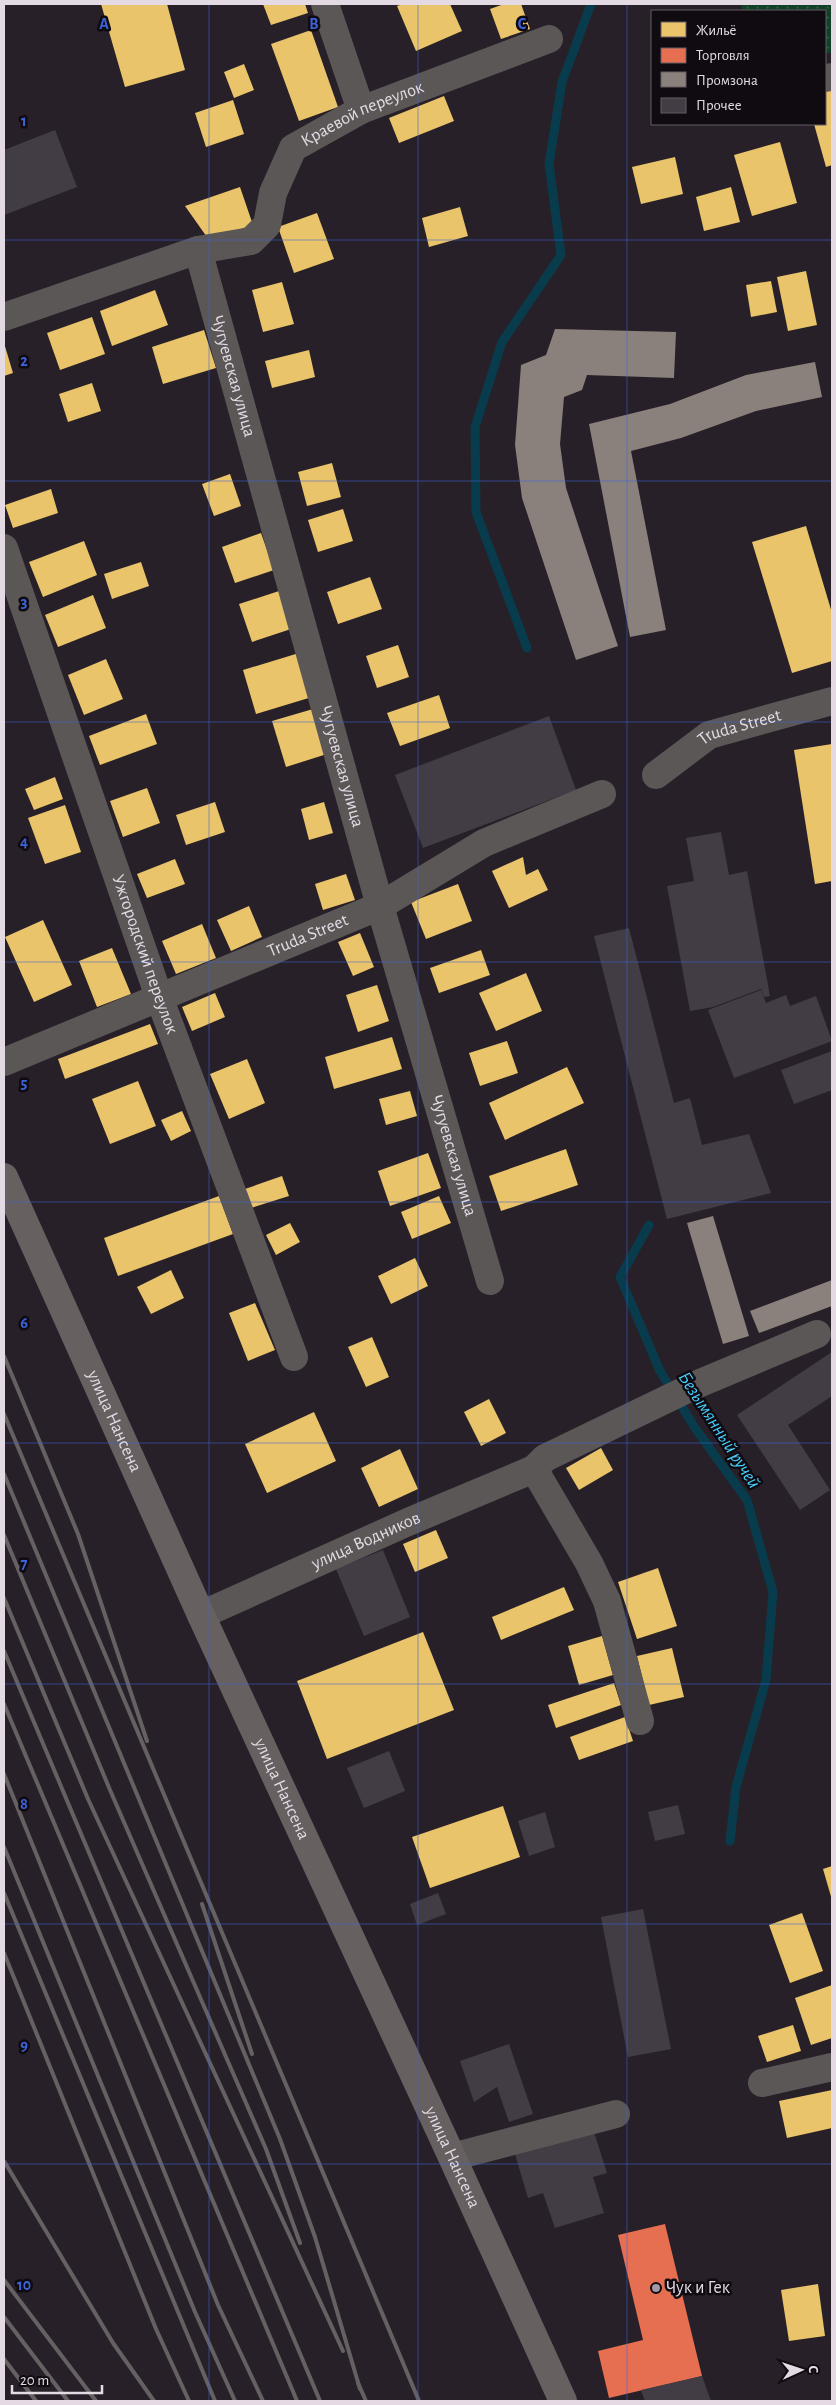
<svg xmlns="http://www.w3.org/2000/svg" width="836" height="2405" viewBox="0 0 836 2405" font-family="'Alegreya Sans',sans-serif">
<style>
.grass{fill:url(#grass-dots)}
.homes{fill:#e9c46a}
.shops{fill:#e76f51}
.industry{fill:#8a817c}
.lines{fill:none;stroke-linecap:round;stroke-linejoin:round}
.stream{stroke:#083c4c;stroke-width:9}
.building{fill:#423d45}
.minor{stroke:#5b5756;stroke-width:28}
.major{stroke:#666160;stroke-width:28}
.rail{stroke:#656163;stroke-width:4}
.grid{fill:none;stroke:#3b63da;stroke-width:1;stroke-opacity:0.55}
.poi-dot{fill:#a299a2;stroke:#100a11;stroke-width:2}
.labels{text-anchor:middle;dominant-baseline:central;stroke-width:5;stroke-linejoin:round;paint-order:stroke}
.street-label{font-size:18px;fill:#e4dae4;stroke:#100a11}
.poi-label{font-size:18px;fill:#e4dae4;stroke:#100a11;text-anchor:start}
.water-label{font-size:19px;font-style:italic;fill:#46d1ff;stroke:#100a11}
.grid-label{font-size:16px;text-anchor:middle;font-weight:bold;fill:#3b63da;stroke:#100a11;stroke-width:5;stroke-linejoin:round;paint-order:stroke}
</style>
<defs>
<pattern id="grass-dots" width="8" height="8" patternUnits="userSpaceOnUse" patternTransform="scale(1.25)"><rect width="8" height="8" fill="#114128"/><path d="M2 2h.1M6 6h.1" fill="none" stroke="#345c47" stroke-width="1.8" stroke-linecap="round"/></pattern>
</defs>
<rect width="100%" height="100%" fill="#282028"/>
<polygon class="grass" points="741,4 832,4 832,52 825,54 825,11 743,11"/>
<g class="homes">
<polygon points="101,4 167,4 185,70 125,87"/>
<polygon points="263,4 305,4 308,13 271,25"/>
<polygon points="403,4 450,4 462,31 416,51 397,6"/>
<polygon points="504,4 521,4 530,29 501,39 490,9"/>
<polygon points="311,30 338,107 299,121 271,44"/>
<polygon points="244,64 254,90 234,98 224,72"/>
<polygon points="832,82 832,165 826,167 814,124 825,124 825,84"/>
<polygon points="444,96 454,121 399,143 389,118"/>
<polygon points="233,100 244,134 206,147 195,113"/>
<polygon points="780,142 797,203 752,216 734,155"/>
<polygon points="675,157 683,194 641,204 632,167"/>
<polygon points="240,187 253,225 209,240 185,206"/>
<polygon points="731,187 740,222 704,231 696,197"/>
<polygon points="460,207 468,236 429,247 422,218"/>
<polygon points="317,213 334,259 294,273 278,227"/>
<polygon points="806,271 817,325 788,331 777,277"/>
<polygon points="771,281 777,312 751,317 746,285"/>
<polygon points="282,282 294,324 263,332 252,290"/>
<polygon points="155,290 168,325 112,346 100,311"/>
<polygon points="92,317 105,354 60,370 47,333"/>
<polygon points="204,330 216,368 163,384 152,347"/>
<polygon points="4,343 13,373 4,376"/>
<polygon points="309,350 315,377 272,388 265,361"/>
<polygon points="92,383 101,411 68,422 59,394"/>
<polygon points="332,463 341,497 307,506 298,472"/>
<polygon points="230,474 241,506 214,516 202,484"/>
<polygon points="51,489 58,513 13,528 5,505"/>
<polygon points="343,509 353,541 318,552 308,520"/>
<polygon points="806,526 832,613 832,661 792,673 752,542"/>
<polygon points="261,533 274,570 235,583 222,547"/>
<polygon points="84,541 97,575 43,597 29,562"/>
<polygon points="141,562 149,586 112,599 104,574"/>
<polygon points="370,577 382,609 338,624 327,592"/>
<polygon points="279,591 291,629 252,642 239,604"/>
<polygon points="93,595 106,628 58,647 45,615"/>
<polygon points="398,645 409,677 377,688 366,656"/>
<polygon points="299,653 312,697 256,714 243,670"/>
<polygon points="106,659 123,699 84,715 68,675"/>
<polygon points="439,695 450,728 400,746 387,713"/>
<polygon points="313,709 327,754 286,767 272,721"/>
<polygon points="146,714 157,744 100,765 89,736"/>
<polygon points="832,744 832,881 815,884 794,750"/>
<polygon points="55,777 63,799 34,810 25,789"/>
<polygon points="147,788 160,823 123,837 110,801"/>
<polygon points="215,802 225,832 186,845 176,815"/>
<polygon points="324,802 333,833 309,840 301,809"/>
<polygon points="65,805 81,852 45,864 28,818"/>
<polygon points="523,857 526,875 538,869 548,890 509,908 492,871"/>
<polygon points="175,859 185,884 147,898 137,874"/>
<polygon points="346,874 355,900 323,910 315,884"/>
<polygon points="458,884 472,921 426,939 411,902"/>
<polygon points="249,906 262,937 231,951 217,920"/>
<polygon points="43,920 72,985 34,1002 5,937"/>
<polygon points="202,924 216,958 176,974 162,941"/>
<polygon points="360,933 374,967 353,976 338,942"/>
<polygon points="112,948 131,994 97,1007 79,961"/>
<polygon points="481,950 490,975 439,993 430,968"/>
<polygon points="526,973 542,1011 496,1031 479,993"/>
<polygon points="377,985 389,1021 358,1032 346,995"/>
<polygon points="215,993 225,1017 192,1031 182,1007"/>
<polygon points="150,1024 158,1044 65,1079 58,1059"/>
<polygon points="392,1037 402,1069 334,1089 325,1057"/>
<polygon points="507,1041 518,1073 480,1086 469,1053"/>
<polygon points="247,1059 265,1103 229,1119 210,1074"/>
<polygon points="567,1067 584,1103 505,1140 489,1103"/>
<polygon points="138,1081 156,1126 110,1144 92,1099"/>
<polygon points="410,1091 417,1116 386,1125 379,1099"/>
<polygon points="182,1111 191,1131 171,1141 161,1120"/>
<polygon points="566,1149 578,1185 501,1211 489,1176"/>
<polygon points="428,1153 441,1188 390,1206 378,1171"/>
<polygon points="282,1176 289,1196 251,1208 245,1189"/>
<polygon points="219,1196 233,1234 118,1276 104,1238"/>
<polygon points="439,1196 451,1223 412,1239 401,1212"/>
<polygon points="290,1223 300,1242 276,1255 266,1235"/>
<polygon points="415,1258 428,1286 391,1304 378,1276"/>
<polygon points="171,1270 184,1298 151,1314 137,1287"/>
<polygon points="255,1303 275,1350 248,1361 229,1313"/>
<polygon points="372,1337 389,1377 366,1387 348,1347"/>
<polygon points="489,1399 506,1433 481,1446 464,1412"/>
<polygon points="314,1412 336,1461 267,1493 245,1444"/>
<polygon points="601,1448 613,1470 579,1490 566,1468"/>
<polygon points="400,1449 418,1489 379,1507 361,1468"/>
<polygon points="436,1530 448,1558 415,1572 403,1544"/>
<polygon points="658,1568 677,1626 637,1639 618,1582"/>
<polygon points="564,1587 574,1610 501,1640 492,1617"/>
<polygon points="423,1632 454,1710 327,1759 297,1681"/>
<polygon points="602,1636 613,1675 579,1685 568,1646"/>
<polygon points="672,1648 684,1697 649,1705 637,1656"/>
<polygon points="614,1683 621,1705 556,1728 548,1705"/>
<polygon points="625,1717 633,1741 579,1760 570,1737"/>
<polygon points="503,1806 520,1857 430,1888 412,1837"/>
<polygon points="832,1866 832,1900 823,1869"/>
<polygon points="802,1913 823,1971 790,1983 769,1925"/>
<polygon points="832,1985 832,2038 811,2045 795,1998"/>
<polygon points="793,2025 801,2051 767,2062 758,2036"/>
<polygon points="832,2090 832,2128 787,2138 779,2101"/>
<polygon points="818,2284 825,2336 789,2341 781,2290"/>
</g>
<polygon class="shops" points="665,2224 702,2376 609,2398 598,2351 643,2340 618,2235"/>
<g class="industry">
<polygon points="555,329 676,332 674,378 587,375 582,390 564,397 560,444 566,488 618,646 576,660 522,498 515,445 521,365 546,355"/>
<polygon points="815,362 822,397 756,411 681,438 631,451 666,630 630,637 589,424 670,404 746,375"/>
<polygon points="713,1216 749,1336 723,1344 687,1223"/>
<polygon points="832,1280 832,1306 759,1333 750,1311"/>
</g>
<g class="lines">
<g class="stream">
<polyline points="527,648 476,512 475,427 502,342 561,255 549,164 562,82 591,4"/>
<polyline points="649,1225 620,1277 660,1371 695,1428 747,1500 773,1592 766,1680 736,1787 730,1841"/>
</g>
</g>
<g class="building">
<polygon points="55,130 77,187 4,215 4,150"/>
<polygon points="549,716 576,790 423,848 395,775"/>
<polygon points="721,832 729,875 747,871 770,996 764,997 761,989 713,1007 690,1011 667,886 694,881 686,838"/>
<polygon points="629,928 674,1103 690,1098 702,1145 749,1134 771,1193 667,1219 594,936"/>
<polygon points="761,990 766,1003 786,995 790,1006 816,996 832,1041 734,1078 708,1010"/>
<polygon points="832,1051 832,1090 794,1104 781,1070"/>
<polygon points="832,1352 832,1396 788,1425 830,1490 800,1510 737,1415"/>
<polygon points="383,1550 410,1617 364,1636 336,1569"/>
<polygon points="389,1751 405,1791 364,1808 347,1768"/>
<polygon points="678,1805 685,1834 655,1841 648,1812"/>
<polygon points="545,1812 555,1847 529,1856 518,1821"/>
<polygon points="438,1893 446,1914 417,1925 410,1904"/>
<polygon points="643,1909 671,2049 628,2057 601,1917"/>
<polygon points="509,2044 533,2114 509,2122 497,2087 474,2102 460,2061"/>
<polygon points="593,2129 607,2173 593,2177 604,2213 555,2228 543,2193 528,2198 515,2154"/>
<polygon points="702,2376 711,2401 645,2401 641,2390"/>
</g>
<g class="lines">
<g class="minor">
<polyline points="325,4 361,110"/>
<polyline points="825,78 832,77"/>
<path id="s1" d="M 198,250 L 380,906 L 490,1281"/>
<path id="s2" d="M 4,317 L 198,250 L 251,241 L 267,225 L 273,193 L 293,148 L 361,110 L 549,39"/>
<path id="s3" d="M 4,548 L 159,997 L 294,1357"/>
<path id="s4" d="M 656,775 L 709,735 L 832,701"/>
<path id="s5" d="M 4,1062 L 380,906 L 484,843 L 602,794"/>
<polyline points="534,1469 589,1563 607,1601 640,1721"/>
<path id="s6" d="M 201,1615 L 408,1522 L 534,1469 L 545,1458 L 698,1384 L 817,1334"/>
<polyline points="762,2083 832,2067"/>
<polyline points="452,2157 616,2114"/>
</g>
<path class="major" id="s7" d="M 4,1177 L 201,1615 L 452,2157 L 563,2401"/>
<g class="rail">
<polyline points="4,1356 78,1534 147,1741"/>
<polyline points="4,1414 419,2401"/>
<polyline points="4,1474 280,2139 315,2237 360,2389"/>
<polyline points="4,1535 110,1790 266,2149 300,2243"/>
<polyline points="4,1598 88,1799 343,2351"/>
<polyline points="4,1651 320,2401"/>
<polyline points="4,1704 297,2401"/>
<polyline points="4,1774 218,2305 263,2401"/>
<polyline points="4,1847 195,2312 235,2401"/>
<polyline points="4,1893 215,2401"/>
<polyline points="202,1904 252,2054"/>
<polyline points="4,1953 156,2329 189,2401"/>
<polyline points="4,2161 113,2343 154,2401"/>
<polyline points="4,2280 96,2401"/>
<polyline points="4,2317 68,2401"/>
<polyline points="4,2359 36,2401"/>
<polyline points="358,2383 366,2401"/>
</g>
</g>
<path class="grid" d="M 209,4 L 209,2401M 418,4 L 418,2401M 627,4 L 627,2401M 4,240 L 832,240M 4,481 L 832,481M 4,722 L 832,722M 4,962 L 832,962M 4,1202 L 832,1202M 4,1443 L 832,1443M 4,1684 L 832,1684M 4,1924 L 832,1924M 4,2164 L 832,2164"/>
<circle class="poi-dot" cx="656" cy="2288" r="5"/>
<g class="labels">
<g class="street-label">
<text stroke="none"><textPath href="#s2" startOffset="441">Краевой переулок</textPath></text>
<text stroke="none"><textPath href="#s1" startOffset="131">Чугуевская улица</textPath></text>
<text stroke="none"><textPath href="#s4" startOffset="98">Truda Street</textPath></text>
<text stroke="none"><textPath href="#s1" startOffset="536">Чугуевская улица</textPath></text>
<text stroke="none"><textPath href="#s5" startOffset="329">Truda Street</textPath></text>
<text stroke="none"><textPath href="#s3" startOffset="430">Ужгородский переулок</textPath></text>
<text stroke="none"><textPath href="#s1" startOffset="941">Чугуевская улица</textPath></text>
<text stroke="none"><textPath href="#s7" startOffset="268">улица Нансена</textPath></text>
<text stroke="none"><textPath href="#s6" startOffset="181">улица Водников</textPath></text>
<text stroke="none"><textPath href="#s7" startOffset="672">улица Нансена</textPath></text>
<text stroke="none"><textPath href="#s7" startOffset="1078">улица Нансена</textPath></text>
</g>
<g class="poi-label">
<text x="666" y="2288">Чук и Гек</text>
</g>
<g class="water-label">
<text transform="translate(719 1430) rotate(57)">Безымянный ручей</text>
</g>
</g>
<g class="grid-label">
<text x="104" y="29">A</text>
<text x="314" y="29">B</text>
<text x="522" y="29">C</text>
<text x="24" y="126">1</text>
<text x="24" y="366">2</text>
<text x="24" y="607">3</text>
<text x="24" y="847">4</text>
<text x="24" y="1088">5</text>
<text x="24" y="1328">6</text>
<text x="24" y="1569">7</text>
<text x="24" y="1809">8</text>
<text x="24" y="2050">9</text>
<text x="24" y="2290">10</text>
</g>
<rect width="836" height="2405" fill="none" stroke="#e4dae4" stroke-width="10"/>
<rect x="651" y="10" width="175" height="115" fill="#100a11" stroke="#655d65"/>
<rect x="661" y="22" width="25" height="15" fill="#e9c46a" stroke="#655d65"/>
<text x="696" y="35" font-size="15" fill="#e4dae4">Жильё</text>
<rect x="661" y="48" width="25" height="15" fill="#e76f51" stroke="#655d65"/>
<text x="696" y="60" font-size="15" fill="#e4dae4">Торговля</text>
<rect x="661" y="72" width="25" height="15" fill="#8a817c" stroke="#655d65"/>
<text x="696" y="85" font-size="15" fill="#e4dae4">Промзона</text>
<rect x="661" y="98" width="25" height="15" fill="#423d45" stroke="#655d65"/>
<text x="696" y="110" font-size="15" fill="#e4dae4">Прочее</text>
<g transform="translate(801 2370) rotate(87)" stroke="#100a11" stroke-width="4" paint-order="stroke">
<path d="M0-4L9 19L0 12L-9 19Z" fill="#e4dae4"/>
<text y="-8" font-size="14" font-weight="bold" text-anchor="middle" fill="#e4dae4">С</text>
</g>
<path d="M12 2385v8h90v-8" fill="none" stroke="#e4dae4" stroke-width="2.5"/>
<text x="20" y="2385" font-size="15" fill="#e4dae4" stroke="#100a11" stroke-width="4" paint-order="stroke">20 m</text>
</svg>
